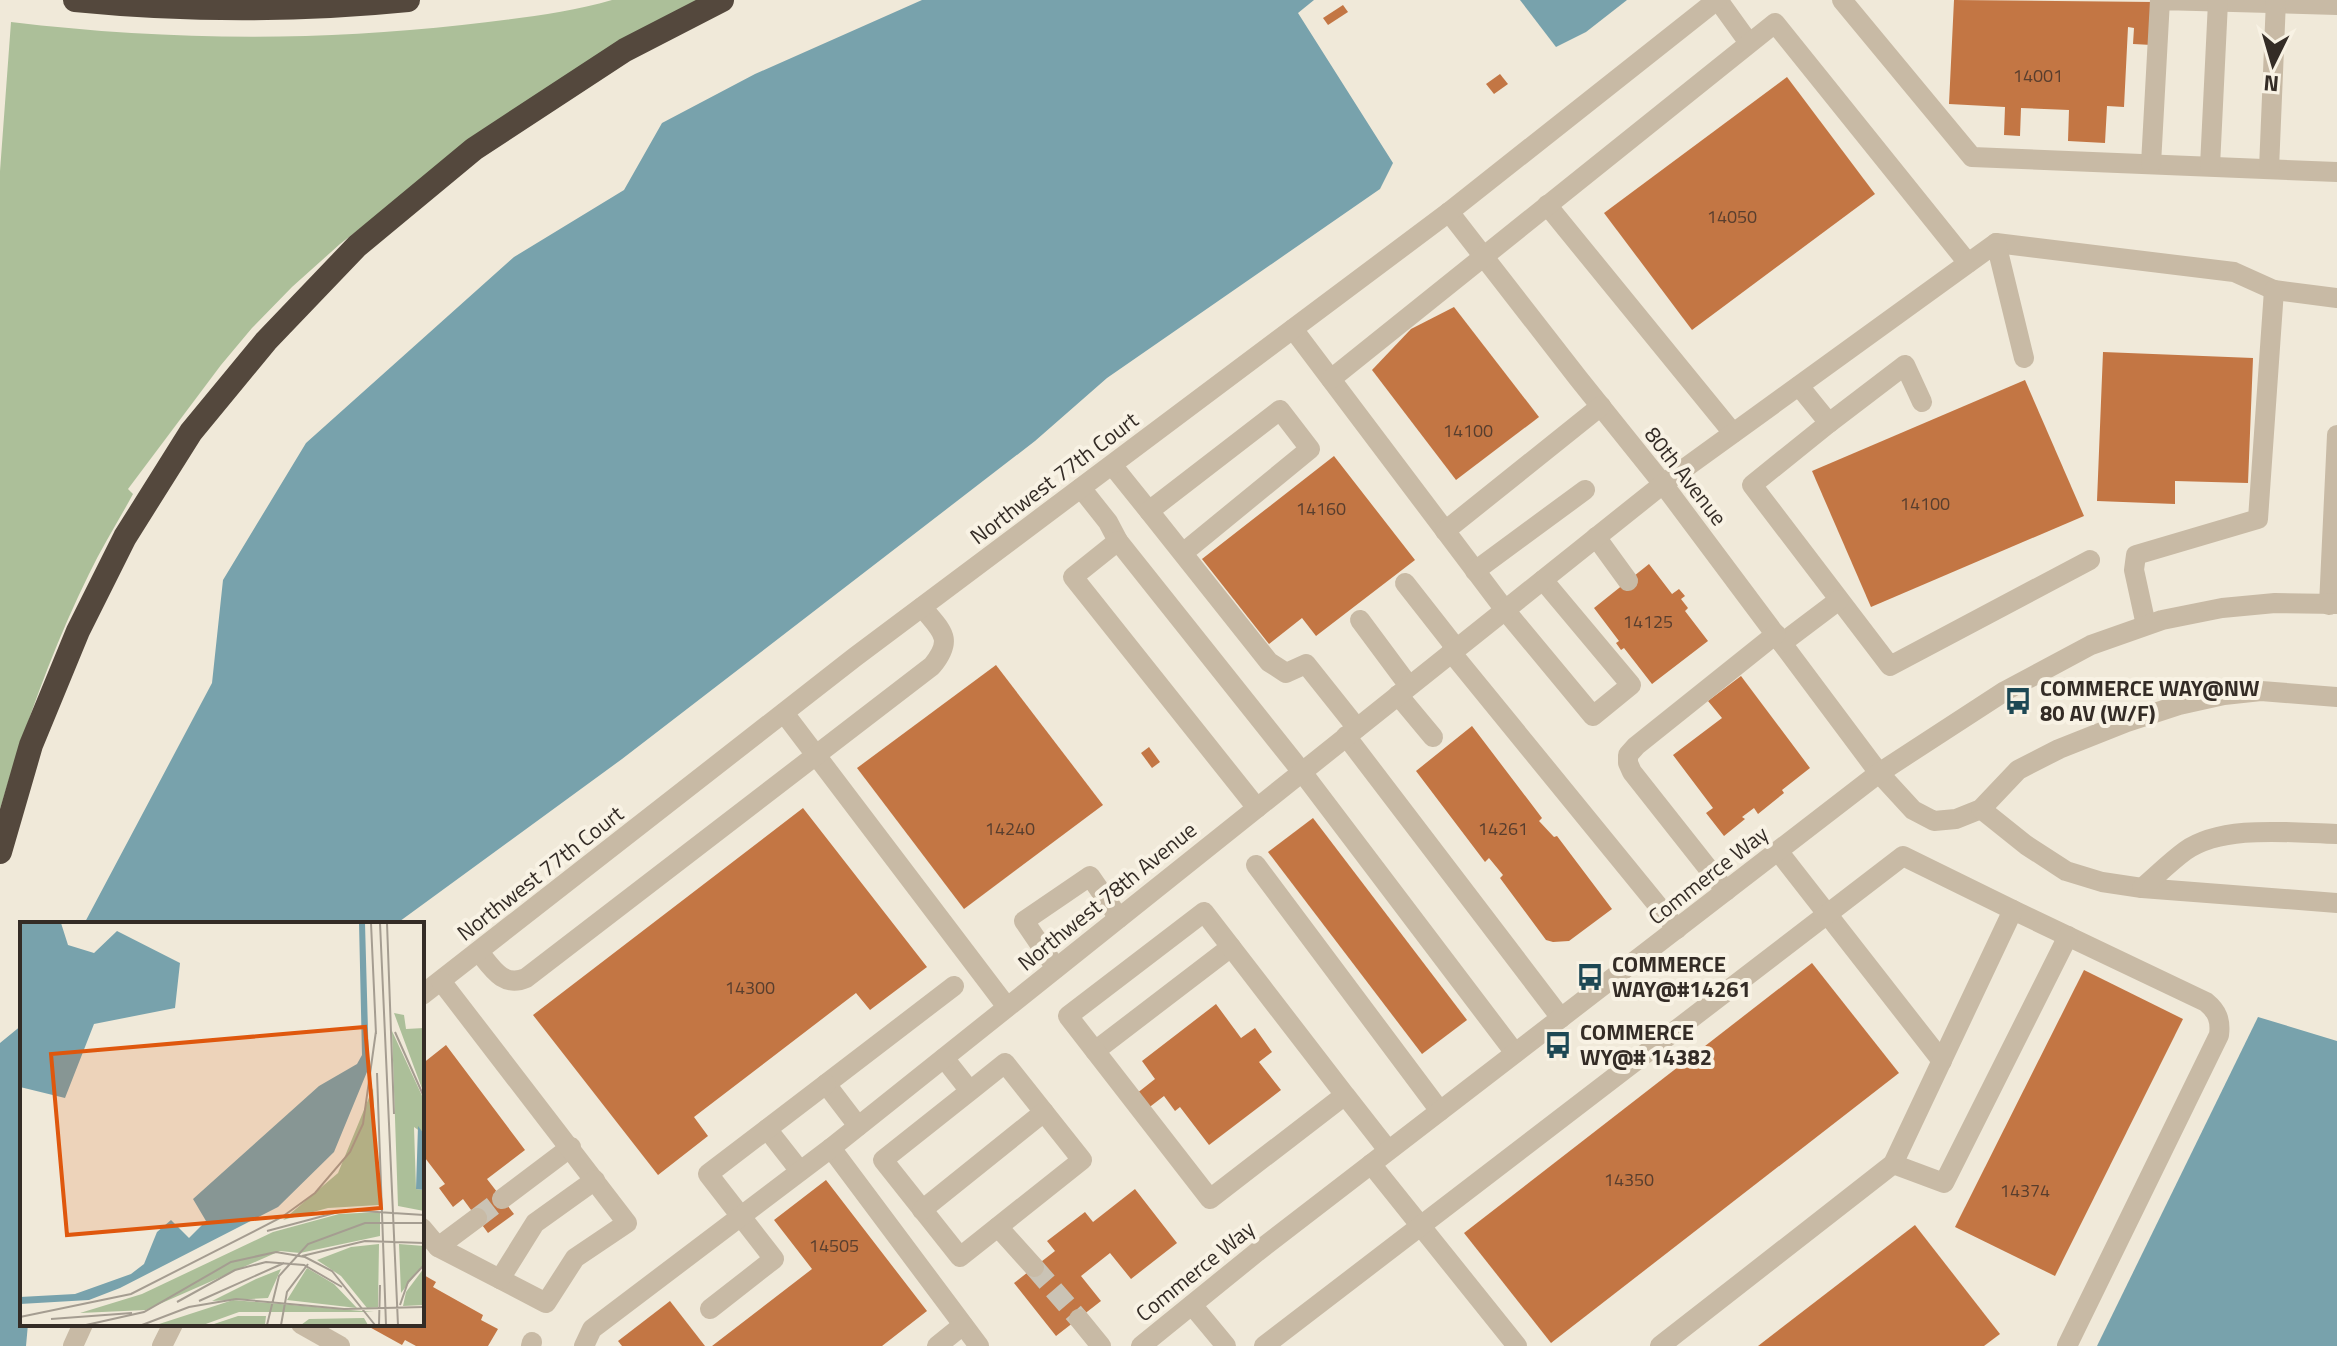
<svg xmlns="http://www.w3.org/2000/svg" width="2337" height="1346" viewBox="0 0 2337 1346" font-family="'Titillium Web',sans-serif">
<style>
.green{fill:#acbf99}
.water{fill:#78a2ac}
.building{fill:#c37644}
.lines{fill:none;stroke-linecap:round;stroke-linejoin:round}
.minor-tunnel{stroke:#cac3b5;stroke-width:20;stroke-dasharray:20 10;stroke-linecap:butt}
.minor{stroke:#c8baa5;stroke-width:20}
.highway{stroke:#54483d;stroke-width:24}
.labels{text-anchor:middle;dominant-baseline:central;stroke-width:8;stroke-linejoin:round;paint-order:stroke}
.number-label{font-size:18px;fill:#583e2e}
.street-label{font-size:22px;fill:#342c26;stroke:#f8f2e4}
.poi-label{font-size:22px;font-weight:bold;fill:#342c26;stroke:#f8f2e4;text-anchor:start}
.inset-road{fill:none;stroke:#a59d91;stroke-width:2}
.view{fill:#df570d;fill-opacity:0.15;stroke:#df570d;stroke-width:4}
.inset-edge{fill:none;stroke:#342c26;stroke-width:4}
</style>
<rect width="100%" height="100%" fill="#f0e9d9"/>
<path class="green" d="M 612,0 L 710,0 L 421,181 L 340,244 L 292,287 L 252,328 L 221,365 L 128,489 L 133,494 C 119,520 102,547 89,574 C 52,649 24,729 0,809 L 0,171 L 11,22 C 161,40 311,42 462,25 C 512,19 564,14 612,0 Z"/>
<g class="water">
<polygon points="922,0 1314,0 1298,13 1393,163 1380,189 1107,378 1035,441 622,759 396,924 84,924 212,683 223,580 306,443 514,257 624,190 662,123 755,74"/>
<polygon points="1520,0 1627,0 1586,32 1556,47"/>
<polygon points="2258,1017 2337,1041 2337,1346 2097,1346"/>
<polygon points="22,1025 22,1324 28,1324 26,1346 0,1346 0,1043"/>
</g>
<g class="building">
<polygon points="1954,0 2154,2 2152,45 2133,44 2134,28 2128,27 2124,107 2107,106 2105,143 2068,141 2069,110 2021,108 2020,136 2004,135 2005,107 1949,104"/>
<polygon points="1343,5 1348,12 1328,25 1323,18"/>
<polygon points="1500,74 1508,84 1494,94 1486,84"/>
<polygon points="1787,77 1875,194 1692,330 1604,213"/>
<polygon points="1454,307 1539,417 1456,480 1372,370 1411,329"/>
<polygon points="2103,352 2253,358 2248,483 2175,481 2175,504 2097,501"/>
<polygon points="2025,380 2084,516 1871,607 1812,471"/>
<polygon points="1334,456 1415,560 1316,636 1302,618 1269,644 1202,559"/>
<polygon points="1649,564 1672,594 1679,589 1685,596 1681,599 1688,608 1685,611 1708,641 1652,684 1624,648 1621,650 1616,643 1619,641 1594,608"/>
<polygon points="996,665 1103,805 964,909 857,768"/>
<polygon points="1741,676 1810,768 1782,790 1784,793 1758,814 1754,808 1742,817 1745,819 1724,836 1706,813 1713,808 1673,755 1722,718 1708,701"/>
<polygon points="1472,726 1542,818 1539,821 1554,837 1557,836 1612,909 1569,941 1553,942 1546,940 1500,878 1503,875 1489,858 1485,862 1416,771"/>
<polygon points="1149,747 1160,762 1152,768 1141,753"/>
<polygon points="803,808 927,967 870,1010 856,993 694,1117 708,1136 658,1175 533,1015"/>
<polygon points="1313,818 1467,1020 1422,1054 1268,852"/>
<polygon points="1812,963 1899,1073 1551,1343 1464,1233"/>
<polygon points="2084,970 2183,1019 2055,1276 1955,1227"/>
<polygon points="1216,1004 1241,1038 1255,1028 1272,1052 1259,1062 1281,1090 1209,1145 1180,1107 1175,1111 1164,1096 1147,1109 1136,1094 1155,1079 1142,1061"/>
<polygon points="446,1045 525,1150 487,1179 514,1214 488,1233 463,1199 453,1207 439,1188 445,1184 422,1154 422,1064"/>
<polygon points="826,1180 927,1311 882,1346 712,1346 812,1269 774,1220"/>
<polygon points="1135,1189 1177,1243 1131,1279 1110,1253 1081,1276 1101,1301 1056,1336 1014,1283 1055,1251 1047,1241 1085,1212 1093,1222"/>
<polygon points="1915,1225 2000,1334 1984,1346 1758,1346"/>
<polygon points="422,1274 436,1282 433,1287 483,1315 481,1320 498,1329 488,1346 416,1346 405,1340 402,1345 364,1324 422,1324"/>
<polygon points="670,1301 705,1346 622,1346 618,1341"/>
</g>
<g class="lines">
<g class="minor-tunnel">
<polyline points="477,1218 502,1199"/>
<polyline points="1034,1267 1079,1319"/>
</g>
<g class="minor">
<polyline points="1718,0 1749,43"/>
<polyline points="1842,0 1972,157 2337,172"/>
<polyline points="2151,164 2160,0 2337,5"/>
<polyline points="2210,166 2218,2"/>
<polyline points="2269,169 2276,0"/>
<polyline points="1547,205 1733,433"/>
<polyline points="1449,212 1578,378 1663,484 1879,773 1913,810 1934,821 1956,819 1981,809 2018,770 2059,749 2127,722 2179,705 2224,695 2261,691 2337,697"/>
<polyline points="1996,243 2234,272 2274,290"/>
<polyline points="1293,329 1505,610 1593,716 1631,685 1543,580"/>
<polyline points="1331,379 1775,23 1968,263"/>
<polyline points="1799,386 1829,423 1752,485 1890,666 2090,560"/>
<polyline points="1829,423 1905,365 1922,402"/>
<polyline points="1112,465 1149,511"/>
<polyline points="1081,488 1108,522 1118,541"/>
<polyline points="1445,531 1601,406"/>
<polyline points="1596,537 1628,581"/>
<polyline points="1183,553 1310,449 1280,410 1149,511 1269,662 1286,673 1306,664 1357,728"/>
<polyline points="1475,571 1585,490"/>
<polyline points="1405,583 1456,648"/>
<polyline points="2329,605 2337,435"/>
<polyline points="1360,620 1409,686"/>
<polyline points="2146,625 2134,570 2136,555 2258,519 2274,290 2337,298"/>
<polyline points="1782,643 1839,600"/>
<polyline points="1451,652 1677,929"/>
<polyline points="1398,695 1433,737"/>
<polyline points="784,713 1007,1007"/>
<polyline points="1346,736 1561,1018"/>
<polyline points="1257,808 1073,577 1118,541 1302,772 1515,1053"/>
<polyline points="1981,809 2026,845 2066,871 2102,882 2142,888 2337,903"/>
<polyline points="1778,851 1942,1061"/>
<polyline points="1256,865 1440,1111"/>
<path d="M 2142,888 C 2156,876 2170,862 2185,851 C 2223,824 2292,833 2337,834"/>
<polyline points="1726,891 1632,772 1628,763 1628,755 1636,746 1776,634"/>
<path d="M 2013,910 L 2206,1002 C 2217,1011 2221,1020 2219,1035 L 2067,1346"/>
<path d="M 479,952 C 492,968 503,988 526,978 L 932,666 C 955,638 941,631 922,607"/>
<polyline points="1056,968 1024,921 1090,876 1119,918"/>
<polyline points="422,995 855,657 1449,212 1717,0"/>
<polyline points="1095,1051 1231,947"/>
<polyline points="944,1058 970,1091 883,1160 960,1257 1082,1160 1005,1063 970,1091"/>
<polyline points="1345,1095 1204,912 1068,1016 1210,1199 1345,1095 1388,1150"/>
<polyline points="858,1126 826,1084 954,986"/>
<polyline points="767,1129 800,1171"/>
<polyline points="831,1148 979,1346"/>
<polyline points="1371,1164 1517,1346"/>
<polyline points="1893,1164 1944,1183 2068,936"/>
<polyline points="502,1199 571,1147"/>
<polyline points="922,1210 1044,1112"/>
<polyline points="998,1227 1034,1267"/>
<polyline points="422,1228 438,1247 546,1303 575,1258 627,1223 441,981"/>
<polyline points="438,1247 477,1218"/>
<polyline points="500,1279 535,1223 595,1180"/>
<polyline points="1192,1305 1226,1346"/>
<polyline points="710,1309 774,1259 708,1174 826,1084"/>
<polyline points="1079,1319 1101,1346"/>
<polyline points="301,1324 340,1346"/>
<polyline points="73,1346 83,1324"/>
<polyline points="162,1346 173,1324"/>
<polyline points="531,1346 532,1342"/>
<polyline points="584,1346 592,1329 831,1148 1663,484 1996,243 2024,358"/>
<polyline points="937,1346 963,1325"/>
<polyline points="1141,1346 1257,1252 1879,773 2005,691 2091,645 2162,620 2222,608 2275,603 2337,604"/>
<polyline points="1264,1346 1903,856 2013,910 1893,1164 1660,1346"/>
</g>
<g class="highway">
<path d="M 75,0 C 186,11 298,11 408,0"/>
<polyline points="0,852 31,745 78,631 125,537 191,432 266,341 357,246 474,149 625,50 722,0"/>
</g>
</g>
<defs>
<g id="bus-bare" transform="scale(2.16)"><path d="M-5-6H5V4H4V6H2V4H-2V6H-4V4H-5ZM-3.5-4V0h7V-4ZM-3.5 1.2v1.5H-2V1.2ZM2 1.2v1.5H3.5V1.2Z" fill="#1d4854" stroke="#f8f2e4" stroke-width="2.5" paint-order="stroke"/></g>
</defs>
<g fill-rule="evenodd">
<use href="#bus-bare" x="2018" y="701"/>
<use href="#bus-bare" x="1590" y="977"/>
<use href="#bus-bare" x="1558" y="1045"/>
</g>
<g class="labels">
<g class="number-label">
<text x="2038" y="75">14001</text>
<text x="1732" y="216">14050</text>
<text x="1468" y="430">14100</text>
<text x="1925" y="503">14100</text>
<text x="1321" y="508">14160</text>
<text x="1648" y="621">14125</text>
<text x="1010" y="828">14240</text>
<text x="1503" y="828">14261</text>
<text x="750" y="987">14300</text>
<text x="1629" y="1179">14350</text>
<text x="2025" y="1190">14374</text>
<text x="834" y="1245">14505</text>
</g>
<g class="street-label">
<text transform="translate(1686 476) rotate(52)">80th Avenue</text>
<text transform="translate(1054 478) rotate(-37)">Northwest 77th Court</text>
<text transform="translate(540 873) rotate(-38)">Northwest 77th Court</text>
<text transform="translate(1708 875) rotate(-38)">Commerce Way</text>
<text transform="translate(1107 896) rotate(-39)">Northwest 78th Avenue</text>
<text transform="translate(1195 1271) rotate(-39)">Commerce Way</text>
</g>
<g class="poi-label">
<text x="2040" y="688">COMMERCE WAY@NW<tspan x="2040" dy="25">80 AV (W/F)</tspan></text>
<text x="1612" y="964">COMMERCE<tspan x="1612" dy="25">WAY@#14261</tspan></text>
<text x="1580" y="1032">COMMERCE<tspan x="1580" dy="25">WY@# 14382</tspan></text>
</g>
</g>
<g transform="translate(20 922)">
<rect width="404" height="404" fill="#f0e9d9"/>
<path d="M 374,91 L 384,93 L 386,107 L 404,106 L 404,172 ZM 372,109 L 404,178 L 404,212 L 394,205 L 396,267 L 404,268 L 404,289 L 378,284 ZM 353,166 L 359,283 L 308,286 L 263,298 L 318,251 ZM 360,290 L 360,314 L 280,331 L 260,329 L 126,388 L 60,391 L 122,372 L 253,310 L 319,292 ZM 359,322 L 358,385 L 347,386 L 321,354 L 297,338 L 331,325 ZM 379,322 L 404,324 L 404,342 L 381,371 ZM 287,346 L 314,362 L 337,386 L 267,378 ZM 404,346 L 404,383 L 383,384 L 386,370 ZM 261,347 L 248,376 L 192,379 L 236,357 ZM 213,378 L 354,390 L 219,390 L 183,403 L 136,403 ZM 218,394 L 246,394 L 245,403 L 191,403 ZM 344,396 L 348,403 L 281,403 L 289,397 Z" fill="#acbf99"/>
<path d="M 0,1 L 41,1 L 48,23 L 74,31 L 97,9 L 160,41 L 155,86 L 74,102 L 45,176 L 0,165 ZM 339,1 L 345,1 L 349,145 L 314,230 L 258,285 L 100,366 L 69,378 L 0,382 L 0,375 L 55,372 L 111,352 L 124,342 L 137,310 L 151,298 L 169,316 L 186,299 L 173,277 L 299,164 L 337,142 L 342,133 ZM 398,204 L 404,212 L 404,268 L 396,267 Z" fill="#78a2ac"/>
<path class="inset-road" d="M 351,1 L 356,112M 360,1 L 378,403M 367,1 L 374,192M 375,110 L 404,175M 357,151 L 366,403M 247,309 L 326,288 L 404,293M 282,334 L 345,319 L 404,321M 179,379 L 264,341M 157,380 L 215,348 L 246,340 L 284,343 L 322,365M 380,383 L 388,360 L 404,343M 0,395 L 111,372 L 262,295 L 295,271 L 330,230 L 343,202 L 356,109M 31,397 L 112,391M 66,403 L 124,390 L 211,340 L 256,330 L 285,335 L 312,349 L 355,403M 122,403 L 169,385 L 216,377 L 324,387 L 404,385M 247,403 L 259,354 L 288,322 L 345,301 L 404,301M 261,403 L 267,370 L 288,342M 359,403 L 360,363"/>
<path class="view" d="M 345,105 L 361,286 L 47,313 L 31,132 Z"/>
<rect width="404" height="404" class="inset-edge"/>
</g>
<g transform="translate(2273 64) rotate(185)" stroke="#f8f2e4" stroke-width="6" paint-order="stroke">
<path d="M0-6L14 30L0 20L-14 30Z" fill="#342c26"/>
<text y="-12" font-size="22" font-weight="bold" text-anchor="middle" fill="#342c26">N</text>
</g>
</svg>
